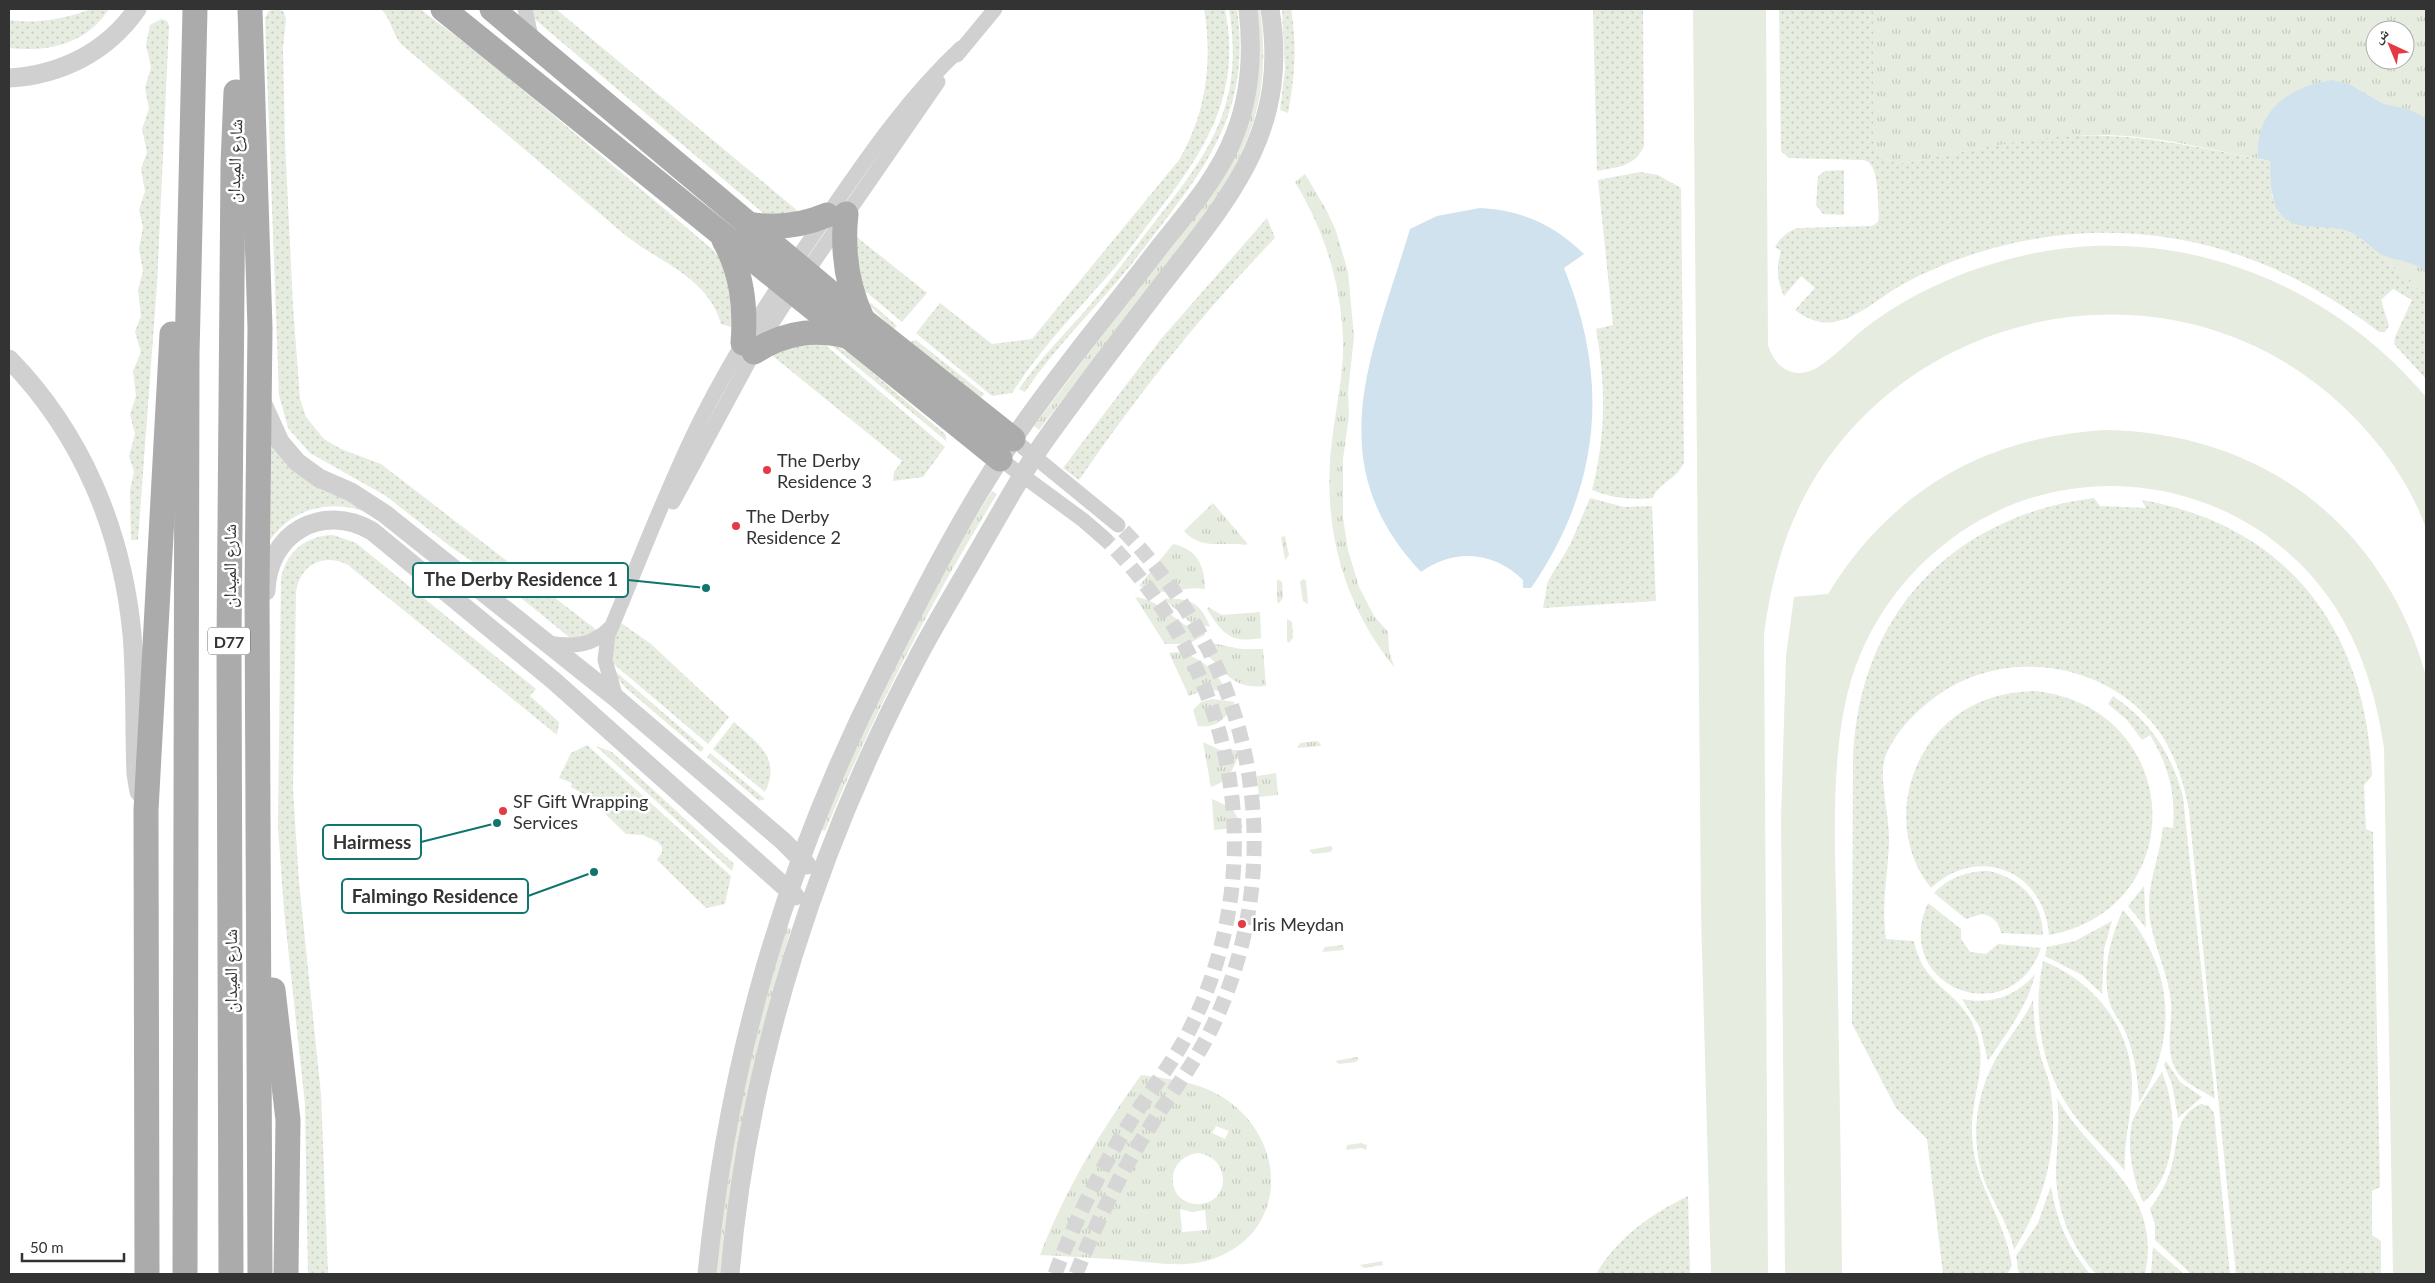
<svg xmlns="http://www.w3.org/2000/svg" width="2435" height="1283" viewBox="0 0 2435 1283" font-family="Lato,'Noto Naskh Arabic',sans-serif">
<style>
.grass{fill:url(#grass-tufts);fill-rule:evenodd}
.park{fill:#e6ecdf}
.garden{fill:url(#garden-dots)}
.water{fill:#cfe2ee}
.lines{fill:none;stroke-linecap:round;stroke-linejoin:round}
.minor-tunnel{stroke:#d6d6d6;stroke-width:15;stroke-dasharray:15 8;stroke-linecap:butt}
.minor{stroke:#d0d0d0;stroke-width:15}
.tertiary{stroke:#d0d0d0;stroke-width:19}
.primary{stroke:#ababab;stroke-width:25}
.poi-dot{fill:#e63946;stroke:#fff;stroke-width:2}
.labels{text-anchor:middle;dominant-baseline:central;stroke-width:5;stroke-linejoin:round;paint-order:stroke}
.shield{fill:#fff;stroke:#707070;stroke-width:1}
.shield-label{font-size:16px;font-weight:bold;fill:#333}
.street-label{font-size:18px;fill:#333;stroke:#fff}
.poi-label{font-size:18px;fill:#333;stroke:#fff;text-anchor:start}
.leader{fill:none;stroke:#0f766e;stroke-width:2}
.callout-dot{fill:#0f766e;stroke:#fff;stroke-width:2}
.callout{fill:#fff;stroke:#0f766e;stroke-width:2}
.callout-label{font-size:19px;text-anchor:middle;font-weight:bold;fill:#333}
</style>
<defs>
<pattern id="grass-tufts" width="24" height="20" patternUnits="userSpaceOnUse" patternTransform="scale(1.25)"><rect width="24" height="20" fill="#e6ecdf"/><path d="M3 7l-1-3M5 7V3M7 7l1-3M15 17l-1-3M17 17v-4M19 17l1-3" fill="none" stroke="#c6cbc0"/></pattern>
<pattern id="garden-dots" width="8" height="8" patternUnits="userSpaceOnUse" patternTransform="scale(1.25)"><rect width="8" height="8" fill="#e6ecdf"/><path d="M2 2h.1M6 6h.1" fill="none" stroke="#c6cbc0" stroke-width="1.8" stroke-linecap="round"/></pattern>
</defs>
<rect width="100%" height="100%" fill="#fff"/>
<g class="grass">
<path d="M 1255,9 L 1260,9 C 1271,90 1254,142 1209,209 L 1039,430 L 1034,426 L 1227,169 Z"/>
<path d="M 1873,9 L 2426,9 L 2426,294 L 2414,286 L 2357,235 L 2338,228 L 2299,225 L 2271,189 L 2270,161 C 2215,151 2158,135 2101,135 C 2035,136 1971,151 1906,163 C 1889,164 1878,157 1873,140 ZM 2375,30 L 2405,30 L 2405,60 L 2375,60 Z"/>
<path d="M 1305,174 L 1327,211 L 1336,231 L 1348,272 L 1354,337 L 1348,392 L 1349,416 L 1343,459 L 1343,518 L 1348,550 L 1359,587 L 1374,616 L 1388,632 L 1389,650 L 1394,667 C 1341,601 1322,523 1332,440 C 1336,407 1344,373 1343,339 C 1341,282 1324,230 1295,182 Z"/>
<path d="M 992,491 L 997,494 C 930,602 874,714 825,831 L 820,829 L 869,712 L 958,545 Z"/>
<path d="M 1213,503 L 1247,543 L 1247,545 C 1223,541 1202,551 1184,531 Z"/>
<polygon points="1285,536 1289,555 1285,560 1281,537"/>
<path d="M 1173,544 C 1197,549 1205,566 1205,589 L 1195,588 L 1163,592 L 1139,586 Z"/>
<polygon points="1277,579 1282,582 1283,598 1279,603 1277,602"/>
<polygon points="1303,579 1306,580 1308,604 1303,601 1300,582"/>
<path d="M 1135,597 C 1163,600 1177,627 1204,633 L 1205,635 L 1188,644 L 1165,644 Z"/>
<path d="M 1164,599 C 1190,598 1200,602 1210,627 L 1191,623 Z"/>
<path d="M 1208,607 L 1222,615 L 1260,612 L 1261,638 C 1230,644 1222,633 1207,609 Z"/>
<polygon points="1287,619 1292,622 1293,638 1289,643 1287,641"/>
<path d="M 1212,643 L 1241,649 L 1263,649 L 1266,686 C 1226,690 1225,666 1197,647 L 1198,645 Z"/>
<path d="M 1176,652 C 1199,655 1217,671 1227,692 L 1206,689 L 1189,696 L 1169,653 Z"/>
<path d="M 1212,699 L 1235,702 C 1226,717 1218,729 1198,726 L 1193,710 L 1201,702 Z"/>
<polygon points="1317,741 1321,744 1320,746 1297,748 1300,743"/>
<path d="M 1203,742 L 1220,750 L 1241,750 C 1233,767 1231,781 1211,787 Z"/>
<polygon points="1276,773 1278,795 1259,797 1257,776"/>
<polygon points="1212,799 1232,808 1243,827 1214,830"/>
<polygon points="1331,846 1333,849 1330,852 1313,854 1309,850"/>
<path d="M 786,927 L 791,929 C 757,1042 733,1156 721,1274 L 713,1274 L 743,1081 Z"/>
<polygon points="1343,945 1344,950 1322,952 1325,947"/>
<polygon points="1357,1057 1359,1059 1356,1062 1339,1064 1335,1061"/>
<path d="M 1141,1075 C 1171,1079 1201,1082 1227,1100 C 1288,1143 1288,1232 1213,1259 C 1183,1269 1153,1262 1123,1260 C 1095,1258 1068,1256 1040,1255 C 1065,1190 1100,1132 1141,1075 ZM 1216,1126 L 1229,1131 L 1225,1139 L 1212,1133 ZM 1198,1153 C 1231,1157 1231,1202 1200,1204 C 1166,1206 1162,1158 1198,1153 ZM 1180,1209 L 1192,1212 L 1205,1210 L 1207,1230 L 1182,1232 Z"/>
<polygon points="1361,1143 1367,1145 1366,1150 1361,1148 1346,1150 1347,1145"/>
<polygon points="1382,1261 1383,1265 1364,1268 1360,1265"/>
</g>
<g class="park">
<path d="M 1693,9 L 1766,9 L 1768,345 C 1773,363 1788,377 1807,372 C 1825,368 1855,334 1873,322 C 1912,294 1955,274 2002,261 C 2159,216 2322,274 2426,397 L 2426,528 C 2405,471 2365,422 2318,385 C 2158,260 1918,307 1813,481 C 1785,528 1771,580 1764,634 L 1768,1274 L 1711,1274 L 1701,914 Z"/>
<path d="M 2107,430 C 2263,433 2384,525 2426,676 L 2426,1274 L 2393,1274 L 2384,748 C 2377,700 2364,655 2339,613 C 2264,491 2105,450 1980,520 C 1926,551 1884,598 1860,655 C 1826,735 1836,853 1837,939 C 1839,1051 1841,1163 1842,1274 L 1785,1274 L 1781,820 L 1786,656 L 1794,597 L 1828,594 C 1891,491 1986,436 2107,430 Z"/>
</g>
<g class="garden">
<path d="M 91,9 L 109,9 C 85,45 49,52 9,48 L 9,20 C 37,24 65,19 91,9 Z"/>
<polygon points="276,9 283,11 286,18 283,49 285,142 293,307 300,399 306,417 324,439 341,449 381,464 598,631 574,641 498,579 451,547 386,496 310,453 288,428 279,395 265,18 269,11"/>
<path d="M 381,9 L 420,9 L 491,63 L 712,249 L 726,266 L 738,329 L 721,324 C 708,277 660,263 625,235 L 401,44 C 392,33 391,18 381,9 Z"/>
<polygon points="530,9 556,9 799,212 769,218 531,16"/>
<path d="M 1204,9 L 1225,9 C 1242,94 1206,149 1157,213 C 1143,230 1131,248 1118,264 C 1081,307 1043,345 1012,393 L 992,396 L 916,333 L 940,303 L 992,344 L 1032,339 L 1179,160 C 1206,114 1213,61 1204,9 Z"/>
<path d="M 1229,9 L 1237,9 C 1249,95 1220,149 1169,215 C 1153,236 1137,258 1120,278 C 1088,316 1053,350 1025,392 L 1019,389 C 1040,358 1066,333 1090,305 C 1112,279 1132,251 1153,224 C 1209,153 1245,105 1229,9 Z"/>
<path d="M 1282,9 L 1291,9 C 1297,44 1295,78 1288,113 L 1280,110 L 1285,70 Z"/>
<path d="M 1593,9 L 1643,9 L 1644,146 C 1635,167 1617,167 1597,171 Z"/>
<path d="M 1779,9 L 1873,9 L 1873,140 C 1878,157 1889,164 1906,163 C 1961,153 2015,139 2071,136 C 2138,132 2205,149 2270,161 L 2272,197 L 2338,228 L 2357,235 L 2414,286 L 2426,294 L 2426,379 L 2394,344 L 2395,337 L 2412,300 L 2393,289 L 2381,300 L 2389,326 L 2385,332 L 2379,332 C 2289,263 2188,225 2073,234 C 2014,239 1955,256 1903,284 C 1883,295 1859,317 1838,321 C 1822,325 1808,320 1795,310 L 1815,288 L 1801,276 L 1784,296 C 1777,281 1776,268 1781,251 L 1775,247 C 1781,237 1788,231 1798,228 L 1872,226 L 1878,222 L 1879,215 C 1877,200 1880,162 1863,160 L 1789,158 L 1781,151 Z"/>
<polygon points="161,19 167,21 169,26 157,284 138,540 131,540 130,490 134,472 129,456 135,434 130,414 136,396 133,371 141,352 135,332 141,316 138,290 143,271 139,249 143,227 139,210 145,191 141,169 147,152 142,129 149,109 145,88 151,67 146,45 150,25"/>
<polygon points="1844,170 1844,215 1823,214 1816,205 1818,176 1825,171"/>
<path d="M 1640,172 L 1658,175 L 1681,188 L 1684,462 C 1678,479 1658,483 1653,498 C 1631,500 1612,498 1592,490 C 1606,436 1606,385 1596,329 L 1613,325 L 1598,180 Z"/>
<path d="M 1267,218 L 1275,238 C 1202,313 1138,394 1079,480 L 1063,468 L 1161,339 Z"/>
<polygon points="853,234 927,293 902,322 858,285"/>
<polygon points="871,303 897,326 893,329 869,305"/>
<polygon points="817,338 945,447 923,477 893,481 894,472 902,461 769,353"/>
<polygon points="916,340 984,394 979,400 909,342"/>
<polygon points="829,343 848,352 946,435 946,441"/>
<path d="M 267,440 L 290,468 L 364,508 L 363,511 C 327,499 291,510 270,540 Z"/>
<polygon points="1590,498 1624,507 1652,506 1656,601 1543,608 1548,581 1570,545"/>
<path d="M 2094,498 L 2100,506 L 2146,508 L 2142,500 C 2289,526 2366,631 2372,776 L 2364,785 L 2366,829 L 2373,832 L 2380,1187 L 2372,1191 L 2372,1235 L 2381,1241 L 2381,1274 L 2236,1274 L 2189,811 C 2184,782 2175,754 2158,730 C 2110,665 2016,648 1947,689 C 1923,704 1897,728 1886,755 C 1880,769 1884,785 1885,800 C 1887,813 1889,827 1889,841 C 1888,877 1881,901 1886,939 L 1914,941 C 1923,989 1961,989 1976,1032 C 1989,1066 1970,1099 1972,1133 C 1973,1185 2005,1217 2012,1266 L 2007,1274 L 1943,1274 L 1927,1139 L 1896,1108 L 1852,1024 L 1853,762 C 1857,617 1950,516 2094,498 Z"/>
<path d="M 333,535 L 356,543 L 536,689 L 530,696 L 559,722 L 557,735 L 348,565 C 324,552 299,565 296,593 L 293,790 L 299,882 L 321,1094 L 328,1274 L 308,1274 L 305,1104 L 284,910 L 278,827 L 281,579 C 286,552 305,536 333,535 Z"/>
<polygon points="621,623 651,644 729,717 708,744 609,660 612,641"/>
<polygon points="615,671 704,748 701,752 626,688 617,678"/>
<path d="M 2035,691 C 2184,707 2194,908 2049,935 C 2044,870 1978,844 1931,888 C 1884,830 1907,739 1972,706 C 1992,695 2013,692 2035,691 Z"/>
<path d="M 2113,696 C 2150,721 2172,754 2183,797 L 2215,1099 C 2201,1089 2185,1085 2176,1070 C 2164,1049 2173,1025 2171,1002 C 2168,970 2151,942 2149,910 C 2148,880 2160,856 2163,827 L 2173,828 C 2176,794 2168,764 2150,735 L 2142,740 L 2127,720 L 2108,704 Z"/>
<path d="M 734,722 C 757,743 782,758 765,792 L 713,749 Z"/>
<polygon points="587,745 731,876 725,904 706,908 657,860 662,852 662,847 658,842 643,835 626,834 586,795 571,787 572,783 559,778 571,753"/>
<polygon points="596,746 612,752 734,864 732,871"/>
<polygon points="710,753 765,799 759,801 707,757"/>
<path d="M 1989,871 C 2022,879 2042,901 2043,935 L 2001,933 C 1999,922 1993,916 1982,914 L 1966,919 L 1934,893 C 1950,877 1967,871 1989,871 Z"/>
<polygon points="2144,886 2146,928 2128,906"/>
<path d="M 1928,903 L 1961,929 L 1961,939 L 1970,952 L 1986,954 L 1998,944 L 2041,948 C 2011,1034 1890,987 1928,903 Z"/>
<path d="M 2123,910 C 2174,967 2179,1038 2139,1103 C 2138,1078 2135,1054 2125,1031 C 2121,1022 2113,1013 2110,1004 C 2101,973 2110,938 2123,910 Z"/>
<polygon points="2112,921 2104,949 2102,994 2082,975 2045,956 2047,947 2075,941"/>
<path d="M 2043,961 C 2095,982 2133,1029 2132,1087 C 2132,1115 2123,1142 2125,1171 C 2112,1155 2096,1141 2083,1126 C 2043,1080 2031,1019 2043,961 Z"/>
<path d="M 2035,974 C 2027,1008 2007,1032 1988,1061 L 1980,1028 L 1962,999 C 1991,1005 2016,996 2035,974 Z"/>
<path d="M 2033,1000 C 2034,1018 2035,1036 2040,1053 C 2042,1064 2048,1075 2050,1086 C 2060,1145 2045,1200 2014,1250 C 2009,1222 1990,1200 1982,1173 C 1970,1134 1977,1090 1998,1055 C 2010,1036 2024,1020 2033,1000 Z"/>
<polygon points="2166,1061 2180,1082 2202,1097 2178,1118 2172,1084 2164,1065"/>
<path d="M 2162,1072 C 2178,1111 2179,1172 2144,1202 L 2142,1200 C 2133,1178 2124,1138 2135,1115 C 2142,1100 2153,1086 2162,1072 Z"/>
<path d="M 2057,1098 C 2092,1160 2163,1189 2145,1274 L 2096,1274 C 2070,1246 2055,1206 2056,1168 C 2057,1144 2060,1122 2057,1098 Z"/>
<path d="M 2201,1104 L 2209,1106 L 2214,1113 L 2230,1274 L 2191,1274 L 2155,1240 L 2155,1225 L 2150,1209 C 2159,1196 2167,1183 2171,1168 C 2179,1144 2173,1116 2201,1104 Z"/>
<path d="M 2051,1186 C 2056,1220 2068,1248 2090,1274 L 2019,1274 L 2016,1256 L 2038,1223 Z"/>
<path d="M 1688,1196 L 1690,1274 L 1596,1274 C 1617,1238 1651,1214 1688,1196 Z"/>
<polygon points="2153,1247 2184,1274 2151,1274"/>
</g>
<g class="water">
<path d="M 2332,80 L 2349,84 L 2383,104 L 2408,109 L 2426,118 L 2426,271 C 2413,262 2401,261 2387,257 C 2372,252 2363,235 2345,230 C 2330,226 2314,228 2299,225 C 2269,218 2271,185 2270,161 L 2258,158 C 2255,111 2288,87 2332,80 Z"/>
<path d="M 1480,208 C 1522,210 1554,225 1584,254 L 1564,268 C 1610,380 1601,487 1531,588 L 1523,588 L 1523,580 C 1494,551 1454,548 1421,572 C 1317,462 1373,353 1410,229 L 1437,216 Z"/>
</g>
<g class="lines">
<g class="minor-tunnel">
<path d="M 1055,1274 C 1074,1223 1098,1174 1127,1127 C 1146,1096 1170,1067 1187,1035 C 1274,866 1238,671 1105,539"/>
<path d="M 1076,1274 C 1095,1226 1117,1180 1144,1136 C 1168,1097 1197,1062 1216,1019 C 1293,847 1250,656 1118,525"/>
</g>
<g class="minor">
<polyline points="525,9 532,41"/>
<polyline points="957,55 995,9"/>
<polyline points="1013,439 1118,525"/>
<polyline points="1000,459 1083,520 1105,539"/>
<polyline points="673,502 754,352 781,309 938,82"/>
<path d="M 547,643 C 571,647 592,647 610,628"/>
<path d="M 616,698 L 605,660 L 608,635 C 639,563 666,489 701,419 C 739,344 785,275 833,207 C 872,150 911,95 961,48"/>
</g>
<g class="tertiary">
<path d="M 9,78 C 61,75 107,52 137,9"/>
<path d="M 9,359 C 82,434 122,530 132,634 C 136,680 134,727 136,774 L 139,792"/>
<polyline points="262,402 280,442 297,462 319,478 351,492 385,514 616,698 783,841 807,865"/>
<path d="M 266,591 C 268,533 322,502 372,531 L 553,680 L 795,896"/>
<path d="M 707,1274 C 728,1060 784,867 881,675 C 922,594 964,510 1016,435 C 1061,369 1113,308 1161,245 C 1189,210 1219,176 1235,134 C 1251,93 1253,51 1248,9"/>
<path d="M 730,1274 C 748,1058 819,842 921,651 C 941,614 963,578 984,541 C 1004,507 1023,471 1046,439 C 1083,387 1122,337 1160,287 C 1230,197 1290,131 1270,9"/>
</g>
<g class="primary">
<polyline points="250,9 260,328 257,589 260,1274"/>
<polyline points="443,9 1000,459"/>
<polyline points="492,9 863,320 1013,439"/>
<path d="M 846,214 C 842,251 846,284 862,318"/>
<path d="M 748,224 C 776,229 801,226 827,215"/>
<path d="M 724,240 C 742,273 746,306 743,343"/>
<path d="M 754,352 C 783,333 812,328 846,336"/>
<polyline points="273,990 288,1120 286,1274"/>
<polyline points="147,1274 146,810 172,334"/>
<polyline points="185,1274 187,355 195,9"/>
<polyline points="231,1274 229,646 233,164 236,92"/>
</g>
</g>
<g class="poi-dot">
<circle cx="767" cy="470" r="5"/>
<circle cx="736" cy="526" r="5"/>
<circle cx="503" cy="811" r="5"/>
<circle cx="1242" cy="924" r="5"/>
</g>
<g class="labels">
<rect class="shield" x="208" y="627.5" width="42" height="27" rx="4"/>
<g class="shield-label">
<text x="229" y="641">D77</text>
</g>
<g class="street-label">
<text transform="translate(234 161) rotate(-88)">شارع الميدان</text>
<text transform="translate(229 566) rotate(-90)">شارع الميدان</text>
<text transform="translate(230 971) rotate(-90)">شارع الميدان</text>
</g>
<g class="poi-label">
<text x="777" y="460">The Derby<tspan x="777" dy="21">Residence 3</tspan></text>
<text x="746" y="516">The Derby<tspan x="746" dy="21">Residence 2</tspan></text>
<text x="513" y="801">SF Gift Wrapping<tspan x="513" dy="21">Services</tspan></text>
<text x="1252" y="924">Iris Meydan</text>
</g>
</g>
<path class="leader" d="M706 588L628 580M497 823L421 842M594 872L528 896"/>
<g class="callout-dot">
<circle cx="706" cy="588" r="5"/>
<circle cx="497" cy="823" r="5"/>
<circle cx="594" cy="872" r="5"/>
</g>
<g class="callout">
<rect x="413" y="563" width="215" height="34" rx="5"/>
<rect x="323" y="825" width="98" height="34" rx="5"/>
<rect x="342" y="879" width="186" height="34" rx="5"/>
</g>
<g class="callout-label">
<text x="521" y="586">The Derby Residence 1</text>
<text x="372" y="849">Hairmess</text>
<text x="435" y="903">Falmingo Residence</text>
</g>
<rect width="2435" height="1283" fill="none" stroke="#333333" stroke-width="20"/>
<g transform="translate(2390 45) rotate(316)"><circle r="24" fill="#ffffff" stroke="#adadad"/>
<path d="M0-4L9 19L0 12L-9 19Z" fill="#e63946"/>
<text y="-8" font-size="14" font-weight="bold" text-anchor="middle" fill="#333333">ش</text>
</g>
<path d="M22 1253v8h102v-8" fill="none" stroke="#333333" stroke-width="2.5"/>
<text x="30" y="1253" font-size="15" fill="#333333" stroke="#ffffff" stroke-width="4" paint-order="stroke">50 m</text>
</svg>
